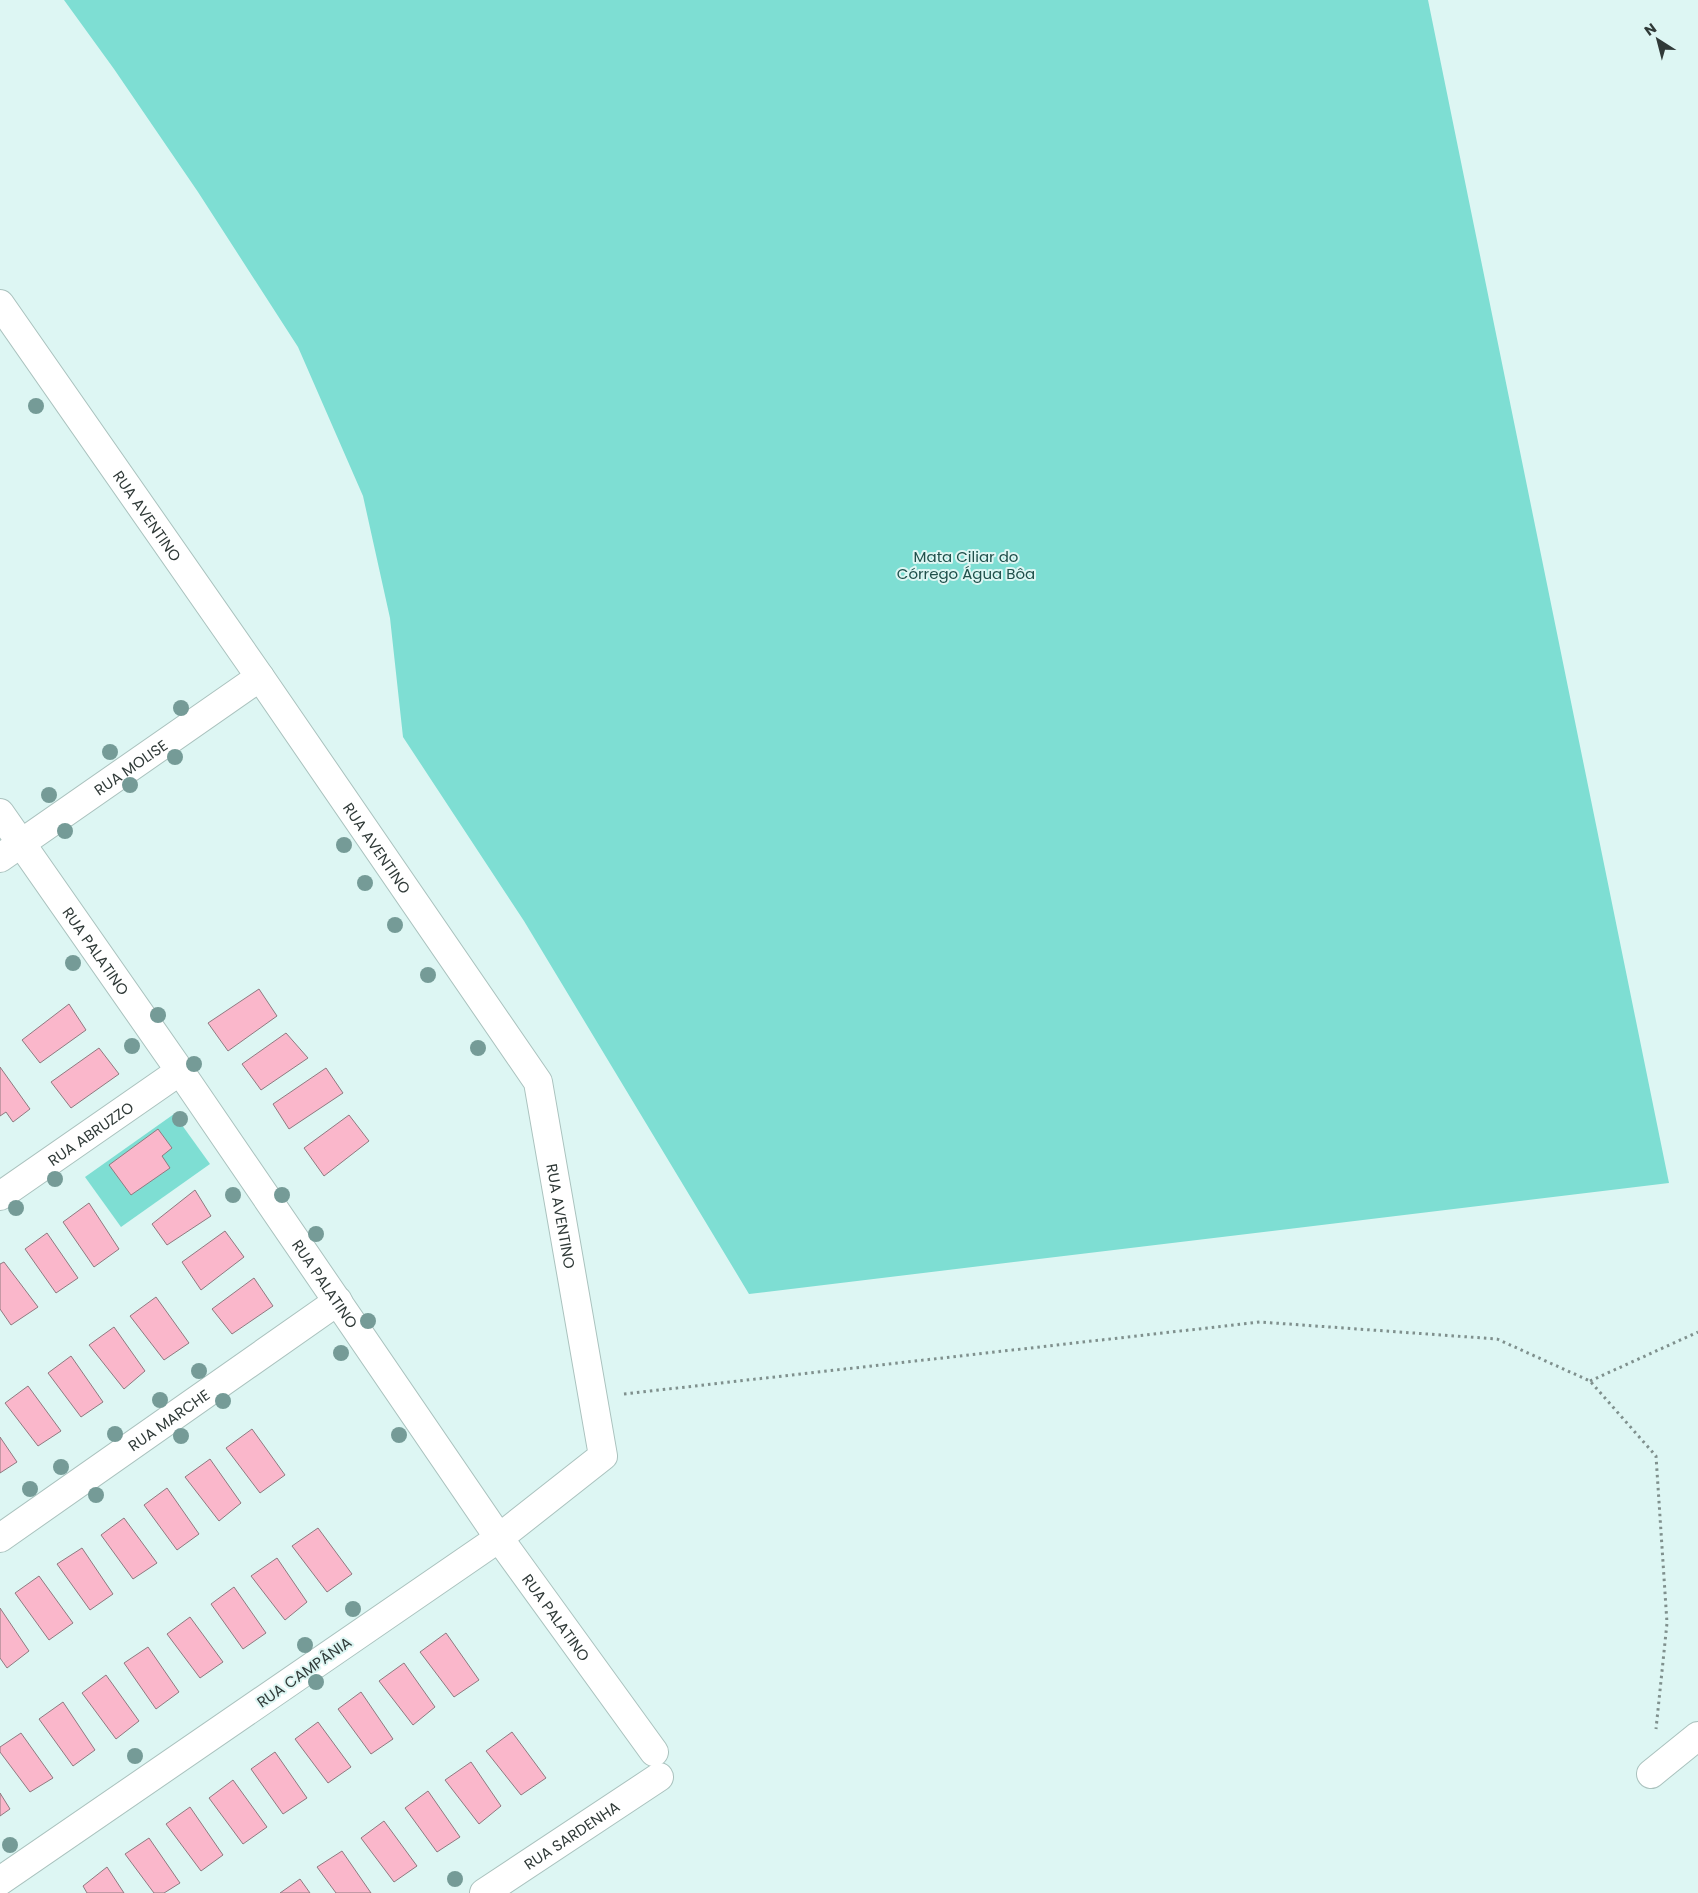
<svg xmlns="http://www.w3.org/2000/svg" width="1698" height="1893" viewBox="0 0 1698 1893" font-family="Poppins,sans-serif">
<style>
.green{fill:#7eded3}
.building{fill:#fab7cb;stroke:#8f7a80}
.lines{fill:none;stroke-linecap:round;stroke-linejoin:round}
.minor-casing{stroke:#aac2be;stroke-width:30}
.path{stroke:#7f908d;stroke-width:3;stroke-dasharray:2.5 4;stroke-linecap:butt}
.minor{stroke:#fff;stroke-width:28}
.tree{fill:#759b97}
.labels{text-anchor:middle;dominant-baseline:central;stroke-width:4;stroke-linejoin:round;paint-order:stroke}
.street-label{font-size:15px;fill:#303a38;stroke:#ddf6f3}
.park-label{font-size:15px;fill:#20504b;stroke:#ddf6f3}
</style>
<rect width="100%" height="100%" fill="#ddf6f3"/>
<g class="green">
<polygon points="64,0 1428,0 1669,1183 749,1294 524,921 403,737 390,618 363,496 298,347 198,192 114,69"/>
<polygon points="174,1114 210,1164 121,1227 85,1177"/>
</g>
<g class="building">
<polygon points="259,989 277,1016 228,1051 208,1023"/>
<polygon points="69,1004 86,1030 40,1063 22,1040"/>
<polygon points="286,1033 308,1058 261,1090 242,1064"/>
<polygon points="99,1048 119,1074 71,1108 51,1082"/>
<polygon points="0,1067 30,1109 13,1122 6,1112 0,1116"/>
<polygon points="326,1068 343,1093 289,1129 273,1104"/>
<polygon points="349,1115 369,1141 324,1176 304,1148"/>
<polygon points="158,1129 172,1148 162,1156 170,1168 131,1195 109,1165"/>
<polygon points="195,1190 211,1216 167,1245 152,1224"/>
<polygon points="89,1203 119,1249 94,1267 63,1222"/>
<polygon points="225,1231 244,1257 201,1290 182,1262"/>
<polygon points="47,1233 78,1278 56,1293 25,1249"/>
<polygon points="4,1262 38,1307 11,1325 0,1309 0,1264"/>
<polygon points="254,1278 273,1306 232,1334 212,1309"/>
<polygon points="156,1297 189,1343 164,1360 130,1316"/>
<polygon points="114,1327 145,1371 124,1389 89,1345"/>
<polygon points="71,1356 103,1402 81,1417 48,1373"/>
<polygon points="28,1386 61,1431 38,1446 5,1403"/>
<polygon points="252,1429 285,1475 260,1493 226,1448"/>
<polygon points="0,1437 17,1462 0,1473"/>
<polygon points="210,1459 241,1503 219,1521 185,1477"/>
<polygon points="167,1488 199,1534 177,1550 144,1505"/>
<polygon points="124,1518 157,1563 133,1579 101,1535"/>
<polygon points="318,1528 352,1574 327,1592 292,1546"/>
<polygon points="82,1548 113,1594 90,1610 57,1564"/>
<polygon points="277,1558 307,1602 285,1620 251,1576"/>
<polygon points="39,1576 73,1623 49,1640 15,1593"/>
<polygon points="234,1587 266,1633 243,1649 211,1604"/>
<polygon points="0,1608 29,1651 7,1668 0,1658"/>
<polygon points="190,1617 223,1662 200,1678 167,1634"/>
<polygon points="446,1633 479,1680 454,1697 420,1652"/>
<polygon points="148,1647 179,1692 156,1709 124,1663"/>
<polygon points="404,1663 435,1707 413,1725 379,1681"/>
<polygon points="106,1675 139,1721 116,1739 82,1693"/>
<polygon points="361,1692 393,1739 371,1754 338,1709"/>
<polygon points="63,1702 95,1750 73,1766 39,1719"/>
<polygon points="318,1722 351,1767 328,1783 295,1739"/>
<polygon points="512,1732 546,1778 521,1795 486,1751"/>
<polygon points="21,1733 53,1778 30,1792 0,1752 0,1747"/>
<polygon points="275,1752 307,1798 283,1814 251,1769"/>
<polygon points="471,1762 501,1806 479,1824 445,1780"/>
<polygon points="233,1780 267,1827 243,1844 209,1798"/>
<polygon points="428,1791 460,1837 437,1852 405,1808"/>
<polygon points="0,1793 10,1809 0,1816"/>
<polygon points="190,1807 223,1855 201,1871 166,1824"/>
<polygon points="384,1821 417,1866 394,1882 361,1838"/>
<polygon points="149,1838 180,1883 164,1893 154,1893 125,1854"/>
<polygon points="342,1851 371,1893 336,1893 317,1867"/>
<polygon points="107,1867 124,1893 87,1893 83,1886"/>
<polygon points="300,1879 310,1893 280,1893"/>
</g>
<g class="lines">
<g class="minor-casing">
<g id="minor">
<path id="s1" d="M 0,304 L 260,677 L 538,1082 L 603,1456 L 499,1538 L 0,1881"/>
<path id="s2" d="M 0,813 L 180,1071 L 499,1538 L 654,1752"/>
<path id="s3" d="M 0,858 L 260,677"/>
<path id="s4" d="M 0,1196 L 180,1071"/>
<path id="s5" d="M 0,1538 L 338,1301"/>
<polyline points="1651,1774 1698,1736"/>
<path id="s6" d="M 484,1893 L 659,1777"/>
</g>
</g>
<g class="path">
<polyline points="1590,1381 1698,1332"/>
<polyline points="624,1394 1260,1322 1497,1339 1590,1381 1656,1456 1667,1623 1656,1729"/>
</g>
<use href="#minor" class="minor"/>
</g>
<g class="tree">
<circle cx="36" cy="406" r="8"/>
<circle cx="181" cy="708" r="8"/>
<circle cx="110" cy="752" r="8"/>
<circle cx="175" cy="757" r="8"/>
<circle cx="130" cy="785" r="8"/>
<circle cx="49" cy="795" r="8"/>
<circle cx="65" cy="831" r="8"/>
<circle cx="344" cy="845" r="8"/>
<circle cx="365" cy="883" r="8"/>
<circle cx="395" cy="925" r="8"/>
<circle cx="73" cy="963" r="8"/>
<circle cx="428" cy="975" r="8"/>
<circle cx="158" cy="1015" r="8"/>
<circle cx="132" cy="1046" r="8"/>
<circle cx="478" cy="1048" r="8"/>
<circle cx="194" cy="1064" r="8"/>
<circle cx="180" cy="1119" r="8"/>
<circle cx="55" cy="1179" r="8"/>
<circle cx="233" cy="1195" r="8"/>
<circle cx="282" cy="1195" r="8"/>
<circle cx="16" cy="1208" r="8"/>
<circle cx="316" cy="1234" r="8"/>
<circle cx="368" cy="1321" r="8"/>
<circle cx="341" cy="1353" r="8"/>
<circle cx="199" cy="1371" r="8"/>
<circle cx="160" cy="1400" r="8"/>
<circle cx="223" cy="1401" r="8"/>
<circle cx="115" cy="1434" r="8"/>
<circle cx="399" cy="1435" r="8"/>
<circle cx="181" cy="1436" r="8"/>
<circle cx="61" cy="1467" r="8"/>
<circle cx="30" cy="1489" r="8"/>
<circle cx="96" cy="1495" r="8"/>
<circle cx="353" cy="1609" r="8"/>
<circle cx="305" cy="1645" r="8"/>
<circle cx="316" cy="1682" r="8"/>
<circle cx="135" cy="1756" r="8"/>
<circle cx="10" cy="1845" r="8"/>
<circle cx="455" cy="1879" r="8"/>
</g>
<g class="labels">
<g class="street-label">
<text stroke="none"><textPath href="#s1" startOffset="258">RUA AVENTINO</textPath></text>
<text stroke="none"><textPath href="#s3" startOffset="159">RUA MOLISE</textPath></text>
<text stroke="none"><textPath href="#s1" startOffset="662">RUA AVENTINO</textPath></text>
<text stroke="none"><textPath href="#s2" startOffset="168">RUA PALATINO</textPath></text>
<text stroke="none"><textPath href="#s4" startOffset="110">RUA ABRUZZO</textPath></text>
<text stroke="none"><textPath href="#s1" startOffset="1082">RUA AVENTINO</textPath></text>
<text stroke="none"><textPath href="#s2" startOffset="572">RUA PALATINO</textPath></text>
<text stroke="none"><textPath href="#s5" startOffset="206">RUA MARCHE</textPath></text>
<text stroke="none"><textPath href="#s2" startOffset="978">RUA PALATINO</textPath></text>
<text transform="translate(304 1672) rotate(-35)">RUA CAMPÂNIA</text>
<text stroke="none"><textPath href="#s6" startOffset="105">RUA SARDENHA</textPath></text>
</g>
<g class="park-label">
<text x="966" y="556">Mata Ciliar do<tspan x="966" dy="17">Córrego Água Bôa</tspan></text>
</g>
</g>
<g transform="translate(1658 40) rotate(324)" stroke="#ddf6f3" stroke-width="4" paint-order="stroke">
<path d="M0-4L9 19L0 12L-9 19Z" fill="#303a38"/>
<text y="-8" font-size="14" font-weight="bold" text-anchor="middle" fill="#303a38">N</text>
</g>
</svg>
